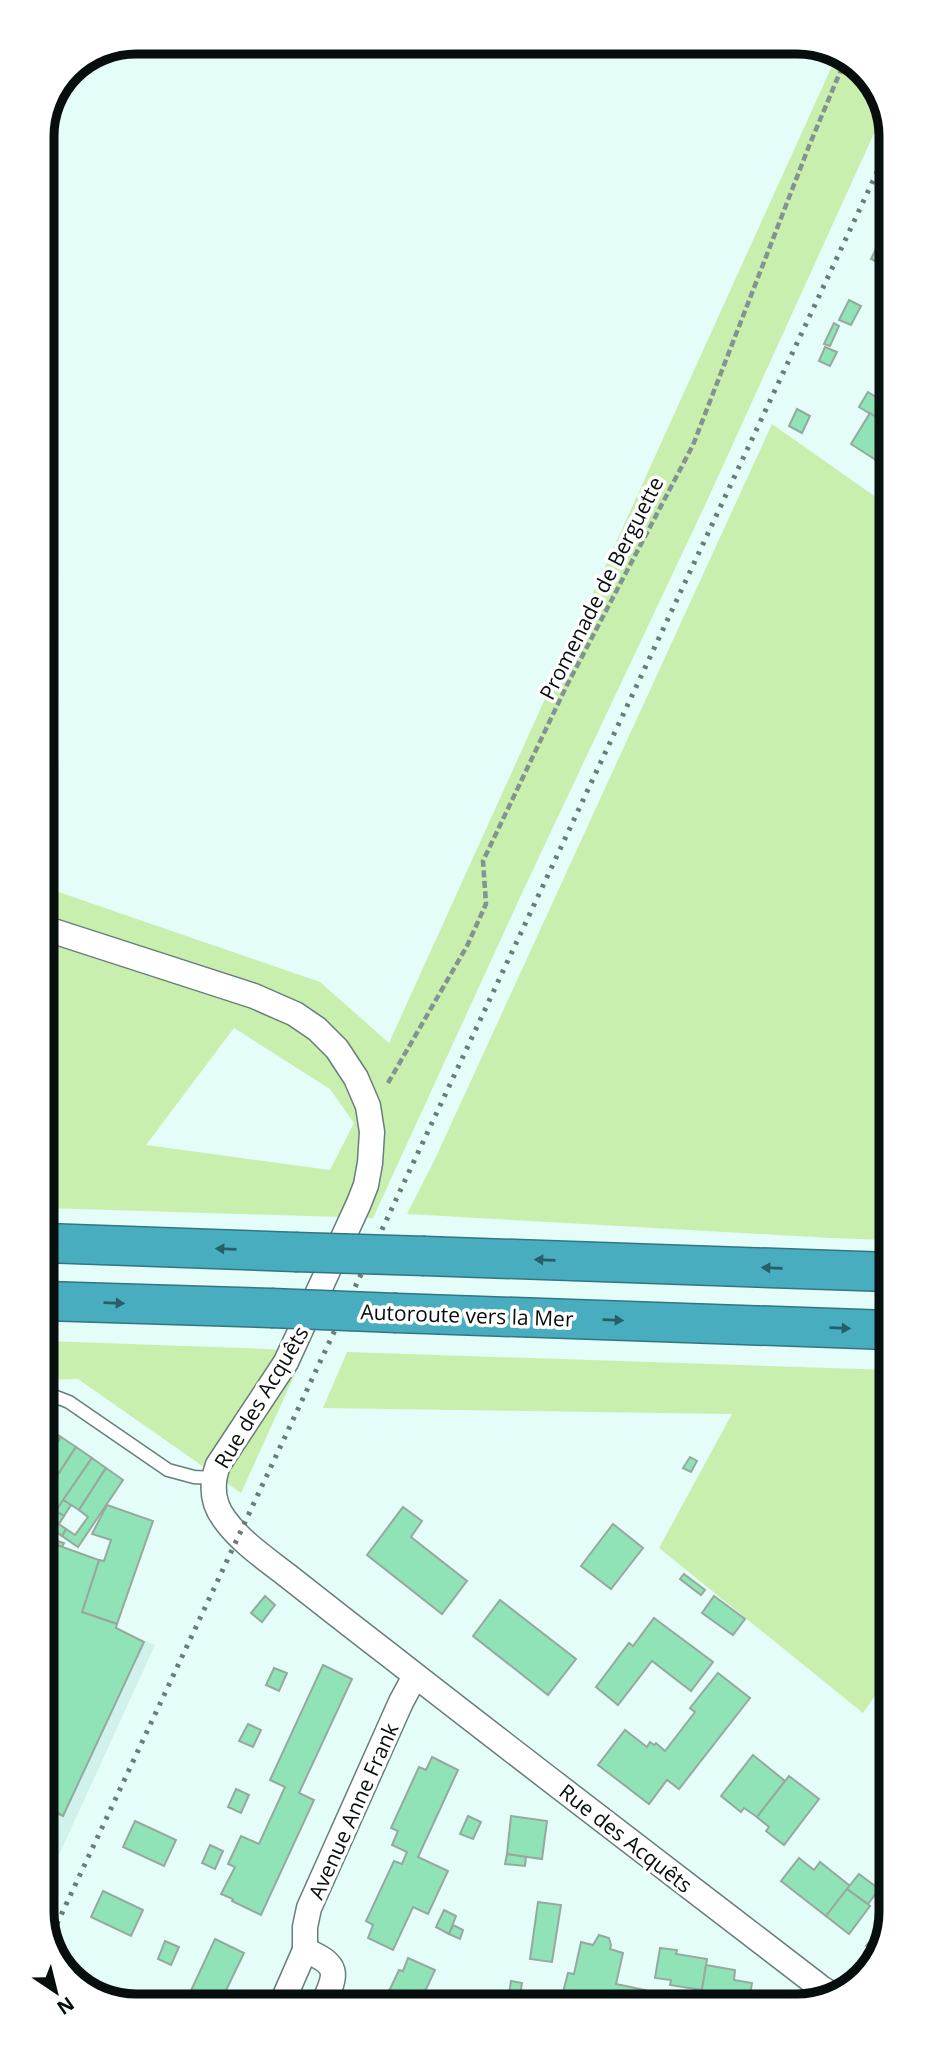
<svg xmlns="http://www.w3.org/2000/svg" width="933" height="2048" viewBox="0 0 933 2048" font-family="'Open Sans',sans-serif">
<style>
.built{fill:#d0f1ec}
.green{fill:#c8efad;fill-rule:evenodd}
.building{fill:#8fe3b6;stroke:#97a99e;stroke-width:2}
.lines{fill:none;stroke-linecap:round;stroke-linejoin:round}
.lane-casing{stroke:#687e7b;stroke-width:15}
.street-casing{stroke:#687e7b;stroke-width:27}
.highway-casing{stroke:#327682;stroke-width:41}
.path{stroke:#829391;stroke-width:4.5;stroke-dasharray:7 3.5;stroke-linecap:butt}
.lane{stroke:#fff;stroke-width:12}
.street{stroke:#fff;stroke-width:24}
.highway{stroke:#49adc0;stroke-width:38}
.rail{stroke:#6b7b78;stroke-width:5;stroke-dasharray:3.5 7;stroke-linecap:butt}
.highway-bridge-casing{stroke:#327682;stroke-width:41;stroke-linecap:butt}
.highway-bridge{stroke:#49adc0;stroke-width:38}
.oneway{fill:#285e67}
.labels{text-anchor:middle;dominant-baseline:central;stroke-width:7;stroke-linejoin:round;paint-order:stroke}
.street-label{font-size:21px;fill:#070f0e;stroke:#fff}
.rim{fill:none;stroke:#070f0e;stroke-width:9}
</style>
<rect width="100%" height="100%" fill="#e4fdf9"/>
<polygon class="built" points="51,1539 64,1543 63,1547 99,1560 82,1612 117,1624 116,1629 155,1645 47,1881 46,1541 50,1542"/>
<g class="green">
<path d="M 837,55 L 854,61 L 886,107 L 706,503 L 522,893 L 373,1218 L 45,1208 L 44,887 L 320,982 L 389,1043 ZM 234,1028 L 330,1089 L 354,1123 L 330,1170 L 146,1145 Z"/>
<polygon points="772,424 887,505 889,1240 831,1238 407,1214 436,1157"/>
<polygon points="46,1341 269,1349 305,1352 241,1493 78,1379 46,1380"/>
<polygon points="347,1352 889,1370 890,1674 863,1713 659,1548 732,1414 323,1408"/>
</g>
<g class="building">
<polygon points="879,243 886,247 886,253 881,264 871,259"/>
<polygon points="849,300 861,306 851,325 839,320"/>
<polygon points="834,323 839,326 830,346 824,344"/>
<polygon points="825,347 837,352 830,366 819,361"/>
<polygon points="887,387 887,404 879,399"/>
<polygon points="868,392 887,404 887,424 859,407"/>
<polygon points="797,409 810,416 802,433 789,426"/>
<polygon points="870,413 887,424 887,457 882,464 851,444"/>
<polygon points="46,1427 61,1437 46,1459"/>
<polygon points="61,1437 76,1447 46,1493 46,1459"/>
<polygon points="76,1447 92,1458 47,1525 46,1493"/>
<polygon points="690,1457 697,1461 691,1472 683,1468"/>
<polygon points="92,1458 106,1468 79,1510 63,1500"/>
<polygon points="106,1468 123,1480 78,1547 62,1536 66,1529 75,1535 88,1517 79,1510"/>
<polygon points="63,1500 71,1505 64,1516 56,1511"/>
<polygon points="107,1505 153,1521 117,1624 82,1612 99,1560 104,1561 111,1540 92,1534"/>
<polygon points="403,1507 422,1521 411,1537 467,1581 442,1614 367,1555"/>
<polygon points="56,1511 64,1516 59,1524 66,1529 62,1536 47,1525"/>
<polygon points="613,1524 643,1548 611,1589 581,1566"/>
<polygon points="51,1539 64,1543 62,1547 50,1543"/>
<polygon points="46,1541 99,1560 82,1612 117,1624 116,1628 144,1642 63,1816 50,1809 47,1816"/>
<polygon points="684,1574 705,1590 701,1595 680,1579"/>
<polygon points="265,1596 275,1605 262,1622 251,1613"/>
<polygon points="714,1596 745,1619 733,1635 702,1613"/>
<polygon points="500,1600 576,1659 548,1695 473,1636"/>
<polygon points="654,1618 713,1662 691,1691 652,1661 618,1705 596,1687 629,1643 633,1646"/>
<polygon points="323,1665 352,1679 299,1793 314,1800 261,1915 232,1901 233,1899 221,1894 235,1867 228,1864 241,1836 259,1844 285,1787 270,1780"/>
<polygon points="274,1668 287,1673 279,1691 266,1685"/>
<polygon points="718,1673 750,1698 679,1789 667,1780 649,1804 598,1765 625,1730 647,1747 650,1742 654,1745 656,1743 665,1751 695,1712 690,1708"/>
<polygon points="248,1724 261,1730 253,1747 239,1741"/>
<polygon points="753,1755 785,1781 757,1817 744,1808 741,1812 721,1796"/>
<polygon points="432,1757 458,1770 418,1857 448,1871 428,1914 413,1907 393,1950 368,1938 373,1925 366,1921 394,1861 402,1864 407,1852 392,1845 398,1831 391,1828 419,1767 426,1770"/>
<polygon points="789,1776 819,1799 784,1845 766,1831 769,1827 757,1817"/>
<polygon points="236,1789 249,1795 241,1813 228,1807"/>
<polygon points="468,1816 481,1822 473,1839 460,1834"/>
<polygon points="511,1816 547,1821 542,1859 507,1854"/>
<polygon points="135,1821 176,1840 164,1866 123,1847"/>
<polygon points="210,1845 223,1851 215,1869 202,1863"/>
<polygon points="507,1854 526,1857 525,1866 505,1864"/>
<polygon points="799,1858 814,1870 820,1862 850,1886 826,1916 781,1881"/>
<polygon points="859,1874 879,1889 868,1904 847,1889"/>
<polygon points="847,1889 870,1906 849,1934 826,1916"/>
<polygon points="103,1891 143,1910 131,1936 91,1917"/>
<polygon points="538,1902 561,1905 552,1962 530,1959"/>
<polygon points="444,1910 456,1916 449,1934 436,1927"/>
<polygon points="890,1915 877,1954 866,1946"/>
<polygon points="453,1925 463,1930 460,1939 449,1934"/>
<polygon points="599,1935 609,1938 611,1945 610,1949 623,1953 616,1984 645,1990 642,2002 611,2002 583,1995 581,2000 577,2003 565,2000 562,1996 568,1973 574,1974 581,1942 593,1945"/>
<polygon points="215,1939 244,1953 219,2005 173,2005 180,1992 188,1997"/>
<polygon points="165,1941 179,1947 171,1965 158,1959"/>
<polygon points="660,1948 677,1950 676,1954 707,1959 702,1990 670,1985 671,1980 655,1978"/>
<polygon points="408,1958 435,1970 419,2004 383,2004 399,1970 403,1971"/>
<polygon points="706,1965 735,1970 734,1980 752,1983 749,2001 700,2002"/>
<polygon points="511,1981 522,1983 519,2003 508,2001"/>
<polygon points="140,1998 153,2004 152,2006 136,2006"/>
</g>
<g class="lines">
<g class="lane-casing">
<polyline id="lane" points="46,1393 69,1402 168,1470 194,1477 213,1478"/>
</g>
<g class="street-casing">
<g id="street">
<path d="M 44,928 L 254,996 L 295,1014 L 317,1029 L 337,1049 L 356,1078 L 368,1106 L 372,1132 L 370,1163 L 366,1185 L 359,1203 L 286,1362 L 218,1465 C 211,1484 212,1503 225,1520 C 241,1542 266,1559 288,1576 C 321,1602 354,1628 388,1654 C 531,1766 676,1876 820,1987 L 834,1996"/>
<polyline points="305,1950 305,1927 309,1908 401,1702 415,1676"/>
<path d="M 281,2005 L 305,1950 C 339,1965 338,1972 323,2004"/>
</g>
</g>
<g class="highway-casing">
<g id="highway">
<polyline points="45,1243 295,1252"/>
<polyline points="425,1256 889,1272"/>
<polyline points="45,1301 271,1308"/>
<polyline points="397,1313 889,1330"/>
</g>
</g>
<polyline class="path" points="388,1083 467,946 486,904 483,861 566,687 693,445 809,146 846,58"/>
<use href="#lane" class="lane"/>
<use href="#street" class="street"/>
<use href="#highway" class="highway"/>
<polyline class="rail" points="48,1943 886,153"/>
<g class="highway-bridge-casing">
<g id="highway-bridge">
<polyline points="295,1252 425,1256"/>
<polyline points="271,1308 397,1313"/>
</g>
</g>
<use href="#highway-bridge" class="highway-bridge"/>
</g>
<defs><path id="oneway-solid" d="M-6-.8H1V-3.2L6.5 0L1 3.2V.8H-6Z" transform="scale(1.75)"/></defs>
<g class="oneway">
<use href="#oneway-solid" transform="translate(226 1249) rotate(-178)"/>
<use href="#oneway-solid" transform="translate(545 1260) rotate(-178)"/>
<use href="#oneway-solid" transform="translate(772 1268) rotate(-178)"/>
<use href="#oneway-solid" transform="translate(114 1303) rotate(2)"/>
<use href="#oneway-solid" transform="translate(613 1320) rotate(2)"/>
<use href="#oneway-solid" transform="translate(840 1328) rotate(2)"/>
</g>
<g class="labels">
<g class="street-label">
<text transform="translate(601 588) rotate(-63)">Promenade de Berguette</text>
<text transform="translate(467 1315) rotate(2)">Autoroute vers la Mer</text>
<text transform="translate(261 1397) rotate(-59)">Rue des Acquêts</text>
<text transform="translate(353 1811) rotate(-66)">Avenue Anne Frank</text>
<text transform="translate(626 1838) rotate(38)">Rue des Acquêts</text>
</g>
</g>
<path d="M0 0H933V2048H0ZM136 54H797A82 82 0 0 1 879 136V1912A82 82 0 0 1 797 1994H136A82 82 0 0 1 54 1912V136A82 82 0 0 1 136 54Z" fill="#fff" fill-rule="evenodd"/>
<path class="rim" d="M136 54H797A82 82 0 0 1 879 136V1912A82 82 0 0 1 797 1994H136A82 82 0 0 1 54 1912V136A82 82 0 0 1 136 54Z"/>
<g transform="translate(56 1992) rotate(145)" stroke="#ffffff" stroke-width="5" paint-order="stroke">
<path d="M0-5L12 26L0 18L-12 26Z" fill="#070f0e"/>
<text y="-10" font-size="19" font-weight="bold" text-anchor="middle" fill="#070f0e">N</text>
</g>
</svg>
